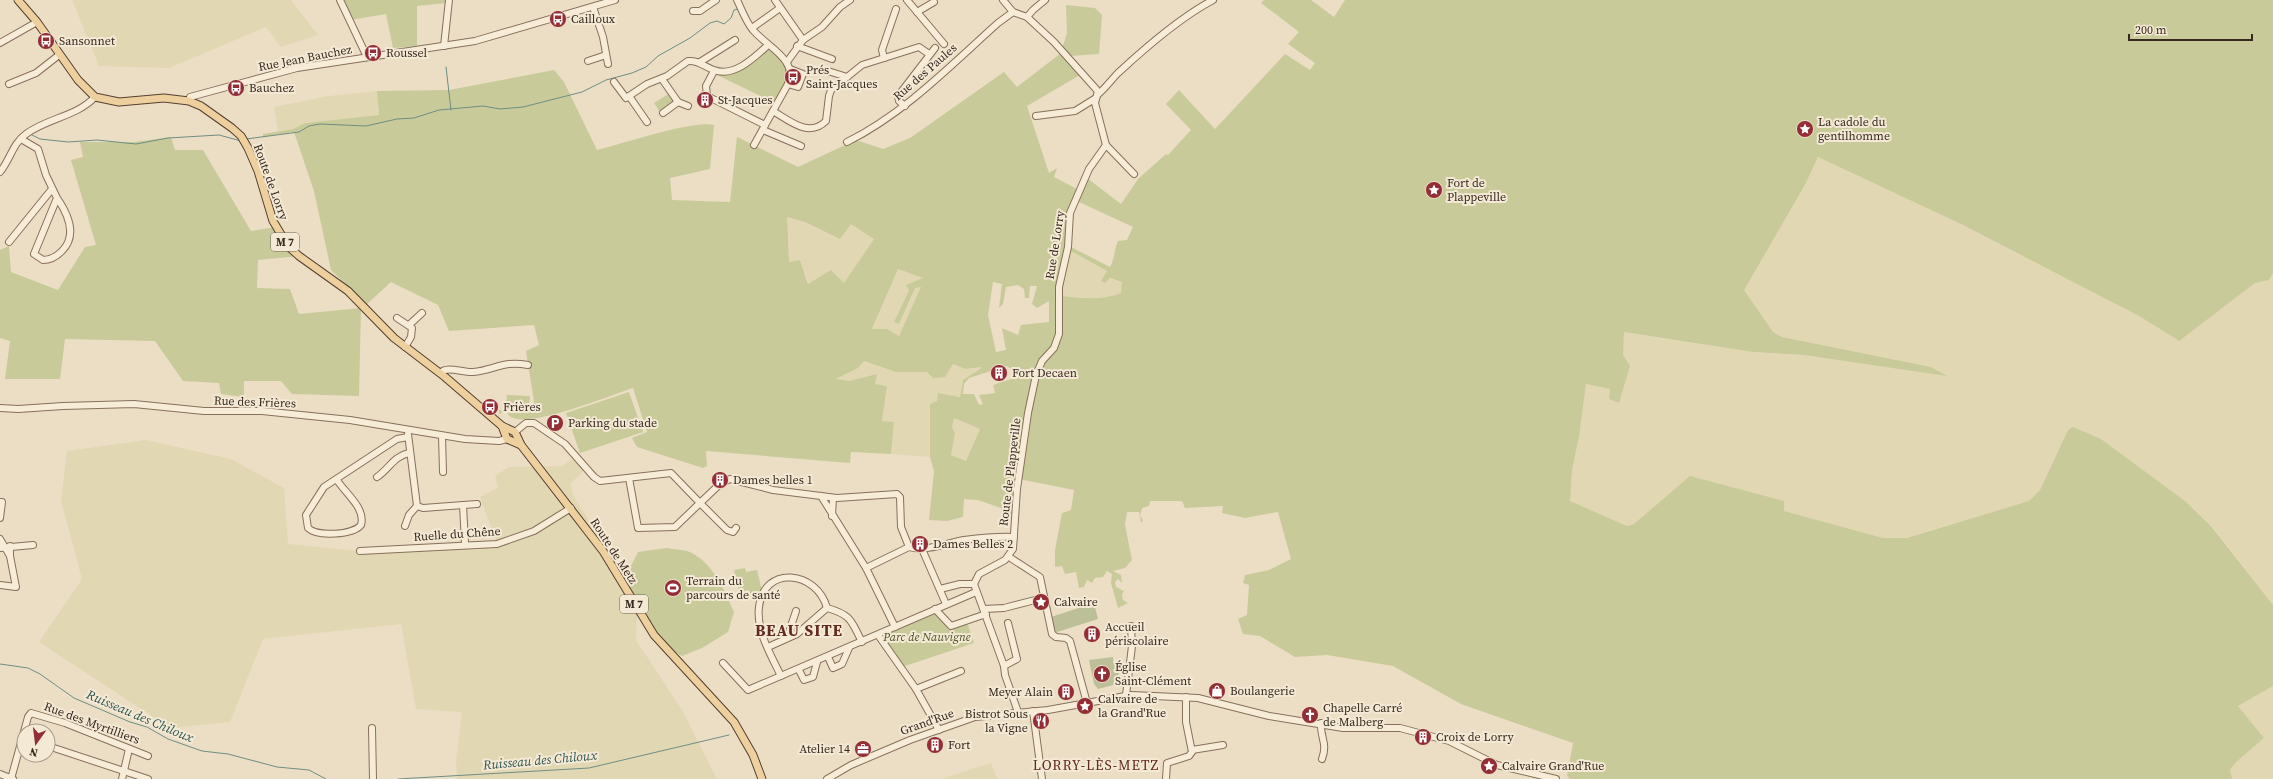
<svg xmlns="http://www.w3.org/2000/svg" width="2273" height="779" viewBox="0 0 2273 779" font-family="'Source Serif 4',serif">
<style>
.farmland{fill:#e2d7b3}
.green{fill:#c8ca99;fill-rule:evenodd}
.cemetery{fill:#bdbf98}
.lines{fill:none;stroke-linecap:round;stroke-linejoin:round}
.stream{stroke:#6e8e84;stroke-width:1}
.minor-casing{stroke:#87705c;stroke-width:8}
.major-casing{stroke:#553f30;stroke-width:9}
.minor{stroke:#f7ecd8;stroke-width:6}
.major{stroke:#eed09f;stroke-width:7}
.labels{text-anchor:middle;dominant-baseline:central;stroke-width:4;stroke-linejoin:round;paint-order:stroke}
.shield{fill:#f4e9d5;stroke:#706356;stroke-width:1}
.shield-label{font-size:11px;font-weight:bold;fill:#37291f}
.poi-label{font-size:12px;fill:#37291f;stroke:#f4e9d5;text-anchor:start}
.street-label{font-size:12px;fill:#37291f;stroke:#f4e9d5}
.park-label{font-size:12px;font-style:italic;fill:#4b5327;stroke:#f4e9d5}
.water-label{font-size:13px;font-style:italic;fill:#2f5651;stroke:#f4e9d5}
.quarter-label{font-size:14px;letter-spacing:1px;fill:#622a20;stroke:#f4e9d5}
.district-label{font-size:16px;font-weight:bold;letter-spacing:1px;fill:#622a20;stroke:#f4e9d5}
</style>
<rect width="100%" height="100%" fill="#ecdec5"/>
<g class="farmland">
<polygon points="72,0 291,0 318,35 281,47 266,27 169,68 99,66"/>
<polygon points="377,91 379,115 305,123 293,129 278,131 274,107 329,96"/>
<polygon points="1818,157 1963,225 2139,316 2178,341 2255,283 2269,280 2273,273 2273,605 2212,526 2185,501 2101,439 2068,430 2040,490 2029,501 1907,538 1883,538 1784,511 1784,501 1648,513 1634,524 1627,526 1570,501 1572,470 1579,437 1586,384 1610,389 1609,399 1619,403 1623,332 1753,352 1804,355 1945,375 1931,367 1782,337 1773,332 1743,290 1805,186"/>
<polygon points="786,217 805,222 840,239 851,223 874,239 844,283 809,284 800,260 789,262"/>
<polygon points="1071,251 1107,271 1101,281 1109,278 1123,282 1121,293 1110,298 1096,299 1061,296 1062,283"/>
<polygon points="898,269 923,278 909,289 894,322 899,323 915,288 921,287 900,336 872,330"/>
<polygon points="864,361 896,372 927,372 952,364 965,369 982,367 962,383 960,397 938,393 937,401 930,404 930,457 891,454 894,422 882,421 887,386 875,384 877,374 849,381 836,379 858,368"/>
<polygon points="954,418 980,429 966,461 951,455 955,434 952,427"/>
<polygon points="146,440 231,459 284,488 288,544 359,551 429,548 478,550 497,544 480,497 498,487 495,476 509,467 562,466 574,458 584,470 570,484 574,497 638,597 636,640 682,710 717,779 457,779 456,761 462,712 416,709 401,624 263,639 230,722 170,728 39,642 82,579 61,501 67,451"/>
<polygon points="2273,686 2273,779 2232,779 2230,770 2235,763 2264,738 2238,706"/>
<polygon points="991,763 997,779 941,779"/>
</g>
<g class="green">
<polygon points="340,0 448,0 447,3 417,6 417,46 393,48 386,14 351,20"/>
<path d="M 1264,0 L 1311,0 L 1334,17 L 1345,0 L 2273,0 L 2273,273 L 2269,280 L 2255,283 L 2179,341 L 2139,316 L 1963,225 L 1818,157 L 1805,185 L 1744,290 L 1773,332 L 1782,337 L 1931,367 L 1947,376 L 1804,355 L 1753,352 L 1624,332 L 1623,355 L 1630,366 L 1619,403 L 1609,399 L 1610,389 L 1586,384 L 1579,437 L 1572,470 L 1570,501 L 1627,526 L 1634,524 L 1690,476 L 1784,501 L 1784,511 L 1883,538 L 1907,538 L 2029,501 L 2040,490 L 2068,430 L 2073,427 L 2101,439 L 2185,501 L 2211,526 L 2273,605 L 2273,686 L 2238,706 L 2264,738 L 2235,763 L 2230,770 L 2232,779 L 1570,779 L 1567,776 L 1573,743 L 1461,704 L 1393,666 L 1327,655 L 1295,657 L 1260,636 L 1243,634 L 1238,619 L 1247,615 L 1249,585 L 1243,583 L 1245,575 L 1269,570 L 1291,559 L 1278,512 L 1245,518 L 1222,513 L 1223,506 L 1185,508 L 1182,501 L 1150,501 L 1149,506 L 1142,508 L 1140,516 L 1143,520 L 1141,523 L 1139,512 L 1127,512 L 1125,525 L 1132,560 L 1125,568 L 1113,571 L 1121,575 L 1122,583 L 1118,579 L 1115,582 L 1116,587 L 1124,591 L 1122,594 L 1123,600 L 1128,603 L 1118,608 L 1111,583 L 1112,574 L 1107,571 L 1103,577 L 1095,578 L 1092,583 L 1087,580 L 1084,587 L 1079,588 L 1076,572 L 1065,574 L 1062,566 L 1055,567 L 1055,550 L 1062,513 L 1071,510 L 1074,490 L 1019,479 L 1015,489 L 1012,514 L 1002,513 L 1001,508 L 978,500 L 964,499 L 963,517 L 947,521 L 929,520 L 934,471 L 930,457 L 930,404 L 937,401 L 938,393 L 960,397 L 963,380 L 980,369 L 981,367 L 965,369 L 953,364 L 945,377 L 933,378 L 927,372 L 896,372 L 864,361 L 858,368 L 836,379 L 849,381 L 877,374 L 875,384 L 887,386 L 882,421 L 894,422 L 891,454 L 851,452 L 850,463 L 706,451 L 707,466 L 703,468 L 637,447 L 632,438 L 647,432 L 633,388 C 608,396 536,426 513,418 C 510,417 508,414 506,412 L 499,414 L 499,410 L 535,408 L 526,351 L 539,345 L 534,325 L 449,331 L 438,305 L 391,282 L 366,305 L 331,270 L 314,191 L 294,132 L 263,137 L 263,134 L 293,129 L 305,123 L 379,115 L 377,91 L 449,90 L 554,70 L 564,82 L 597,150 C 623,144 692,120 714,125 L 710,169 L 670,178 L 672,200 L 730,202 L 737,137 L 798,167 L 856,140 L 883,149 L 910,138 L 1004,72 L 1017,87 L 1061,53 L 1080,75 L 1027,106 L 1049,173 L 1057,168 L 1054,177 L 1077,189 L 1067,213 L 1067,248 L 1059,279 L 1061,296 C 1082,298 1101,301 1121,293 L 1122,282 L 1110,278 L 1105,283 L 1101,281 L 1107,271 L 1071,251 L 1071,247 L 1110,267 C 1115,258 1114,250 1118,241 L 1127,240 L 1133,227 L 1077,201 L 1087,178 L 1121,204 L 1138,179 L 1166,154 L 1168,155 L 1191,130 L 1166,104 L 1179,90 L 1215,129 L 1285,54 L 1310,70 L 1315,63 L 1288,44 L 1299,32 L 1261,3 ZM 787,217 L 805,222 L 840,239 L 851,224 L 874,239 L 844,283 L 831,270 L 808,284 L 800,260 L 789,262 ZM 898,269 L 923,278 L 906,285 L 909,290 L 894,322 L 899,324 L 915,288 L 921,287 L 899,336 L 887,329 L 872,329 ZM 993,282 L 1002,284 L 999,308 L 1003,304 L 1006,287 L 1018,285 L 1024,289 L 1025,298 L 1029,298 L 1030,286 L 1037,286 L 1032,304 L 1037,308 L 1049,301 L 1049,322 L 1021,325 L 1018,335 L 1002,328 L 1006,350 L 996,352 L 988,315 ZM 1007,366 L 1020,376 L 993,385 L 995,393 L 979,395 L 983,404 L 979,405 L 974,394 L 963,394 L 964,384 L 969,378 ZM 954,418 L 980,429 L 966,461 L 951,455 L 955,434 L 952,427 Z"/>
<polygon points="1066,5 1095,8 1102,15 1099,54 1069,56 1062,49 1067,33"/>
<polygon points="768,45 787,62 791,73 777,104 713,73 733,70"/>
<polygon points="670,93 675,100 660,112 654,103"/>
<polygon points="171,137 175,150 203,150 251,231 276,227 299,256 258,260 257,288 290,289 299,314 361,308 359,396 292,394 281,381 244,381 244,397 221,394 219,383 183,381 155,341 65,339 60,379 5,379 10,341 0,338 0,250 9,246 11,272 58,290 85,247 96,245 71,160 83,157 80,142 134,142"/>
<polygon points="629,392 643,432 580,453 566,413"/>
<polygon points="507,395 530,396 529,406 506,405"/>
<path d="M 667,548 C 675,550 685,549 692,553 C 714,565 725,591 734,612 L 728,632 L 702,648 L 682,656 L 668,648 L 629,592 L 630,568 L 638,552 Z"/>
<polygon points="745,568 746,572 757,570 762,591 750,594 749,590 739,592 734,570"/>
<polygon points="933,612 939,615 949,630 967,622 974,643 902,667 881,637 882,635"/>
</g>
<g class="cemetery">
<polygon points="1094,603 1098,619 1054,633 1051,617"/>
<polygon points="1113,657 1113,662 1120,667 1117,684 1098,689 1094,684 1089,660"/>
</g>
<g class="lines">
<g class="stream">
<polyline points="446,67 451,110"/>
<polyline points="32,135 40,139 68,142 97,140 136,144 168,138 219,135 241,141"/>
<polyline points="246,139 299,132 309,126 320,124 366,126 397,119 414,118 439,110 483,106 500,109 523,107 582,92 606,80 632,73 646,67 658,56 690,38 710,23 717,21 724,24 731,18 734,10 738,9"/>
<polyline points="0,664 28,668 40,674 74,698 130,722 147,727 168,739 202,751 228,754 277,767 309,770 326,779"/>
<polyline points="398,779 589,768 729,735"/>
</g>
<g class="minor-casing">
<g id="minor">
<polyline points="340,0 367,57"/>
<path d="M 737,0 C 742,10 746,22 753,30 C 766,46 799,60 788,84 L 754,145"/>
<polyline points="775,0 803,40"/>
<polyline points="907,0 944,44"/>
<polyline points="1003,0 1013,12 1027,17 1054,42 1096,89 1098,92 1095,103 1106,145 1089,169 1070,213 1068,247 1059,287 1059,334 1054,348 1042,361 1036,375 1028,413 1017,489 1013,549 1005,560 979,574 974,584 1004,666 1005,675 1018,712"/>
<polyline points="593,7 603,37 608,64"/>
<polyline points="693,11 700,11 716,0"/>
<polyline points="917,12 934,2"/>
<polyline points="1027,17 1033,10 1045,0"/>
<polyline points="752,28 780,8"/>
<polyline points="0,43 37,22"/>
<polyline points="444,46 449,0"/>
<polyline points="797,46 832,59"/>
<polyline points="884,58 882,50 896,9"/>
<polyline points="588,61 606,55"/>
<polyline points="700,62 735,40"/>
<polyline points="787,62 803,40 822,27 840,7 850,0"/>
<polyline points="714,71 706,86 707,96 765,125"/>
<polyline points="828,71 847,77"/>
<polyline points="662,79 678,102 663,113"/>
<polyline points="614,82 626,98 629,96 647,122"/>
<polyline points="9,84 36,73 59,55"/>
<polyline points="788,84 798,87 803,74 790,69"/>
<path d="M 1097,95 C 1105,89 1111,80 1118,73 C 1146,47 1181,17 1213,0"/>
<path d="M 629,96 L 647,84 L 667,76 L 688,61 C 699,60 704,67 714,70 C 734,78 755,57 768,45"/>
<polyline points="189,101 190,97 201,94 297,68 475,41 615,0"/>
<polyline points="678,102 688,106"/>
<polyline points="905,106 899,101 898,96 935,48"/>
<path d="M 773,111 C 790,121 809,138 826,121 L 829,96 L 831,90 L 862,65 L 919,47 L 929,54"/>
<polyline points="1036,116 1075,111 1096,98"/>
<polyline points="763,130 801,146"/>
<path d="M 21,139 L 38,149 L 46,175 L 57,198 L 34,254 L 43,260 C 50,260 57,256 62,251 C 78,235 68,214 57,198"/>
<path d="M 847,142 C 905,113 950,66 998,23 L 1013,12"/>
<polyline points="1106,145 1134,174"/>
<path d="M 0,172 C 10,160 13,143 26,134 C 47,118 76,117 95,97"/>
<polyline points="9,242 52,189"/>
<polyline points="397,318 412,328 411,337 405,347"/>
<polyline points="409,325 422,313"/>
<path d="M 440,373 C 447,365 463,373 473,372 C 495,370 503,360 528,365"/>
<polyline points="0,408 18,409 63,406 134,404 204,411 262,411 350,420 465,439 499,441 507,439"/>
<path d="M 515,432 L 526,423 L 534,423 L 565,444 L 594,477 L 600,481 L 671,473 L 700,503 L 721,483 L 730,479 L 773,490 L 837,498 L 897,494 L 900,497 L 901,527 L 909,547 C 926,552 947,543 964,540 C 980,538 998,536 1014,537"/>
<polyline points="408,434 417,506 423,508 477,504"/>
<polyline points="442,436 443,472"/>
<path d="M 377,477 C 389,469 394,456 409,453"/>
<polyline points="629,478 638,528 675,527 700,503 727,530 733,532 736,528"/>
<path d="M 337,480 C 345,493 366,508 361,525 C 353,535 317,537 308,528 L 306,515 L 324,487 L 397,439 L 408,437"/>
<polyline points="821,496 866,568 895,627"/>
<polyline points="0,502 2,502 0,518"/>
<polyline points="463,505 465,543"/>
<polyline points="832,516 833,498"/>
<polyline points="405,526 409,515 417,506"/>
<polyline points="0,539 10,556"/>
<polyline points="0,548 33,545"/>
<polyline points="922,549 946,604"/>
<polyline points="360,551 497,544 534,531 571,508"/>
<polyline points="1009,557 1040,577 1052,634 1056,637 1066,638 1070,641 1087,703"/>
<polyline points="866,568 909,547"/>
<polyline points="0,585 16,587 10,556 10,546"/>
<polyline points="940,589 960,584 974,584"/>
<polyline points="935,609 951,626 986,614"/>
<polyline points="984,609 1004,608 1043,598"/>
<polyline points="878,635 916,689 939,730"/>
<polyline points="791,636 790,629 796,611"/>
<path d="M 768,647 L 797,634 L 827,608 C 852,615 851,621 862,642"/>
<polyline points="828,657 833,668 842,664 849,648"/>
<polyline points="723,663 748,690 976,592"/>
<polyline points="1004,666 1017,659 1008,623"/>
<polyline points="799,670 804,680 813,677 817,662"/>
<path d="M 781,676 C 771,655 756,631 759,607 C 764,564 817,571 827,608"/>
<polyline points="916,689 961,671"/>
<polyline points="1126,695 1132,646 1131,626"/>
<polyline points="1033,711 1042,779"/>
<path d="M 1321,723 C 1320,738 1328,743 1322,759"/>
<polyline points="372,728 373,779"/>
<polyline points="48,746 148,779"/>
<polyline points="1192,750 1223,745"/>
<polyline points="0,774 13,779"/>
<polyline points="11,779 28,717 31,713 65,723 148,756"/>
<polyline points="122,779 129,749"/>
<polyline points="827,779 851,765 910,740 975,717 1048,710 1131,695 1198,698 1269,716 1343,728 1400,728 1449,741 1497,765 1556,779"/>
<polyline points="1166,779 1167,763 1189,756 1192,752 1186,722 1186,697"/>
</g>
</g>
<g class="major-casing">
<g id="major">
<polyline points="18,0 37,22 78,80 95,97 119,102 164,98 189,101 201,106 232,128 241,136 248,148 258,171 273,221 288,246 299,256 348,291 394,338 445,377 502,426 515,432 521,445 603,551 654,635 734,722 753,755 762,779"/>
<polyline points="502,426 507,439 521,445"/>
</g>
</g>
<use href="#minor" class="minor"/>
<use href="#major" class="major"/>
</g>
<defs>
<g id="bus-disc" transform="scale(0.9)"><circle r="9.5" fill="#932e36" stroke="#f4e9d5"/><path d="M-5-6H5V4H4V6H2V4H-2V6H-4V4H-5ZM-3.5-4V0h7V-4ZM-3.5 1.2v1.5H-2V1.2ZM2 1.2v1.5H3.5V1.2Z" fill="#fff"/></g>
<g id="building-disc" transform="scale(0.9)"><circle r="9.5" fill="#932e36" stroke="#f4e9d5"/><path d="M-4-6H4V6H1V3H-1V6H-4ZM-2.5-4.3h1.7v1.8h-1.7ZM.8-4.3h1.7v1.8H.8ZM-2.5-1h1.7V.8h-1.7ZM.8-1h1.7V.8H.8Z" fill="#fff"/></g>
<g id="sight-disc" transform="scale(0.9)"><circle r="9.5" fill="#932e36" stroke="#f4e9d5"/><path d="M0-6L1.8-2.2L6-1.7L2.9 1.2L3.7 5.4L0 3.3L-3.7 5.4L-2.9 1.2L-6-1.7L-1.8-2.2Z" fill="#fff"/></g>
<g id="parking-disc" transform="scale(0.9)"><circle r="9.5" fill="#932e36" stroke="#f4e9d5"/><path d="M-3.5-5.5H1a3.5 3.5 0 0 1 0 7H-1V5.5H-3.5ZM-1-3.4V-.6H.8a1.4 1.4 0 0 0 0-2.8Z" fill="#fff"/></g>
<g id="stadium-disc" transform="scale(0.9)"><circle r="9.5" fill="#932e36" stroke="#f4e9d5"/><path d="M0-5a6.5 5 0 1 0 0 10a6.5 5 0 1 0 0-10ZM-3.5-1.8h7v3.6h-7Z" fill="#fff"/></g>
<g id="church-disc" transform="scale(0.9)"><circle r="9.5" fill="#932e36" stroke="#f4e9d5"/><path d="M-1.2-6h2.4v3.5h3.3v2.4h-3.3V6h-2.4V-.1h-3.3v-2.4h3.3Z" fill="#fff"/></g>
<g id="shop-disc" transform="scale(0.9)"><circle r="9.5" fill="#932e36" stroke="#f4e9d5"/><path d="M-5-2.5h2.3a2.7 3.5 0 0 1 5.4 0H5L5.5 6h-11ZM-1.5-2.5h3a1.5 2.3 0 0 0-3 0Z" fill="#fff"/></g>
<g id="restaurant-disc" transform="scale(0.9)"><circle r="9.5" fill="#932e36" stroke="#f4e9d5"/><path d="M-5-6h1v4h1v-4h1v4h1v-4h1v5L-1.5 .5V6h-2V.5L-5-1ZM5-6V6H3V1.5H1.5Q1.5-4 5-6Z" fill="#fff"/></g>
<g id="office-disc" transform="scale(0.9)"><circle r="9.5" fill="#932e36" stroke="#f4e9d5"/><path d="M-6-3h4V-5.5h4V-3h4V5H-6ZM-1-4.5V-3h2v-1.5ZM-6 0V1H6V0Z" fill="#fff"/></g>
</defs>
<g fill-rule="evenodd">
<use href="#bus-disc" x="558" y="19"/>
<use href="#bus-disc" x="46" y="41"/>
<use href="#bus-disc" x="373" y="53"/>
<use href="#bus-disc" x="793" y="77"/>
<use href="#bus-disc" x="236" y="88"/>
<use href="#building-disc" x="705" y="100"/>
<use href="#sight-disc" x="1805" y="129"/>
<use href="#sight-disc" x="1434" y="190"/>
<use href="#building-disc" x="999" y="373"/>
<use href="#bus-disc" x="490" y="407"/>
<use href="#parking-disc" x="555" y="423"/>
<use href="#building-disc" x="720" y="480"/>
<use href="#building-disc" x="920" y="544"/>
<use href="#stadium-disc" x="673" y="588"/>
<use href="#sight-disc" x="1041" y="602"/>
<use href="#building-disc" x="1092" y="634"/>
<use href="#church-disc" x="1102" y="674"/>
<use href="#shop-disc" x="1217" y="691"/>
<use href="#building-disc" x="1066" y="692"/>
<use href="#sight-disc" x="1085" y="706"/>
<use href="#church-disc" x="1310" y="715"/>
<use href="#restaurant-disc" x="1041" y="721"/>
<use href="#building-disc" x="1423" y="737"/>
<use href="#building-disc" x="935" y="745"/>
<use href="#office-disc" x="863" y="749"/>
<use href="#sight-disc" x="1489" y="766"/>
</g>
<g class="labels">
<g class="shield">
<rect x="271" y="233" width="28" height="18" rx="3"/>
<rect x="620" y="595" width="28" height="18" rx="3"/>
</g>
<g class="shield-label">
<text x="285" y="242">M 7</text>
<text x="634" y="604">M 7</text>
</g>
<g class="poi-label">
<text x="571" y="19">Cailloux</text>
<text x="59" y="41">Sansonnet</text>
<text x="386" y="53">Roussel</text>
<text x="806" y="70">Prés<tspan x="806" dy="14">Saint-Jacques</tspan></text>
<text x="249" y="88">Bauchez</text>
<text x="718" y="100">St-Jacques</text>
<text x="1818" y="122">La cadole du<tspan x="1818" dy="14">gentilhomme</tspan></text>
<text x="1447" y="183">Fort de<tspan x="1447" dy="14">Plappeville</tspan></text>
<text x="1012" y="373">Fort Decaen</text>
<text x="503" y="407">Frières</text>
<text x="568" y="423">Parking du stade</text>
<text x="733" y="480">Dames belles 1</text>
<text x="933" y="544">Dames Belles 2</text>
<text x="686" y="581">Terrain du<tspan x="686" dy="14">parcours de santé</tspan></text>
<text x="1054" y="602">Calvaire</text>
<text x="1105" y="627">Accueil<tspan x="1105" dy="14">périscolaire</tspan></text>
<text x="1115" y="667">Église<tspan x="1115" dy="14">Saint-Clément</tspan></text>
<text x="1230" y="691">Boulangerie</text>
<text x="1053" y="692" text-anchor="end">Meyer Alain</text>
<text x="1098" y="699">Calvaire de<tspan x="1098" dy="14">la Grand'Rue</tspan></text>
<text x="1323" y="708">Chapelle Carré<tspan x="1323" dy="14">de Malberg</tspan></text>
<text x="1028" y="714" text-anchor="end">Bistrot Sous<tspan x="1028" dy="14">la Vigne</tspan></text>
<text x="1436" y="737">Croix de Lorry</text>
<text x="948" y="745">Fort</text>
<text x="850" y="749" text-anchor="end">Atelier 14</text>
<text x="1502" y="766">Calvaire Grand'Rue</text>
</g>
<g class="street-label">
<text transform="translate(305 58) rotate(-11)">Rue Jean Bauchez</text>
<text transform="translate(925 72) rotate(-41)">Rue des Paules</text>
<text transform="translate(271 182) rotate(70)">Route de Lorry</text>
<text transform="translate(1055 245) rotate(-81)">Rue de Lorry</text>
<text transform="translate(255 402) rotate(2)">Rue des Frières</text>
<text transform="translate(1010 472) rotate(-83)">Route de Plappeville</text>
<text transform="translate(457 534) rotate(-4)">Ruelle du Chêne</text>
<text transform="translate(614 551) rotate(57)">Route de Metz</text>
<text transform="translate(927 722) rotate(-20)">Grand'Rue</text>
<text transform="translate(92 723) rotate(20)">Rue des Myrtilliers</text>
</g>
<g class="park-label">
<text x="927" y="637">Parc de Nauvigne</text>
</g>
<g class="water-label">
<text transform="translate(140 716) rotate(23)">Ruisseau des Chiloux</text>
<text transform="translate(540 760) rotate(-5)">Ruisseau des Chiloux</text>
</g>
<g class="quarter-label">
<text x="1096" y="765">LORRY-LÈS-METZ</text>
</g>
<g class="district-label">
<text x="799" y="630">BEAU SITE</text>
</g>
</g>
<g transform="translate(36 743) rotate(194)"><circle r="19" fill="#f4e9d5" stroke="#a89c8c"/>
<path d="M0-3L7 15L0 10L-7 15Z" fill="#932e36"/>
<text y="-6" font-size="11" font-weight="bold" text-anchor="middle" fill="#37291f">N</text>
</g>
<path d="M2129 34v6h123v-6" fill="none" stroke="#37291f" stroke-width="2"/>
<text x="2135" y="34" font-size="12" fill="#37291f" stroke="#f4e9d5" stroke-width="3" paint-order="stroke">200 m</text>
</svg>
